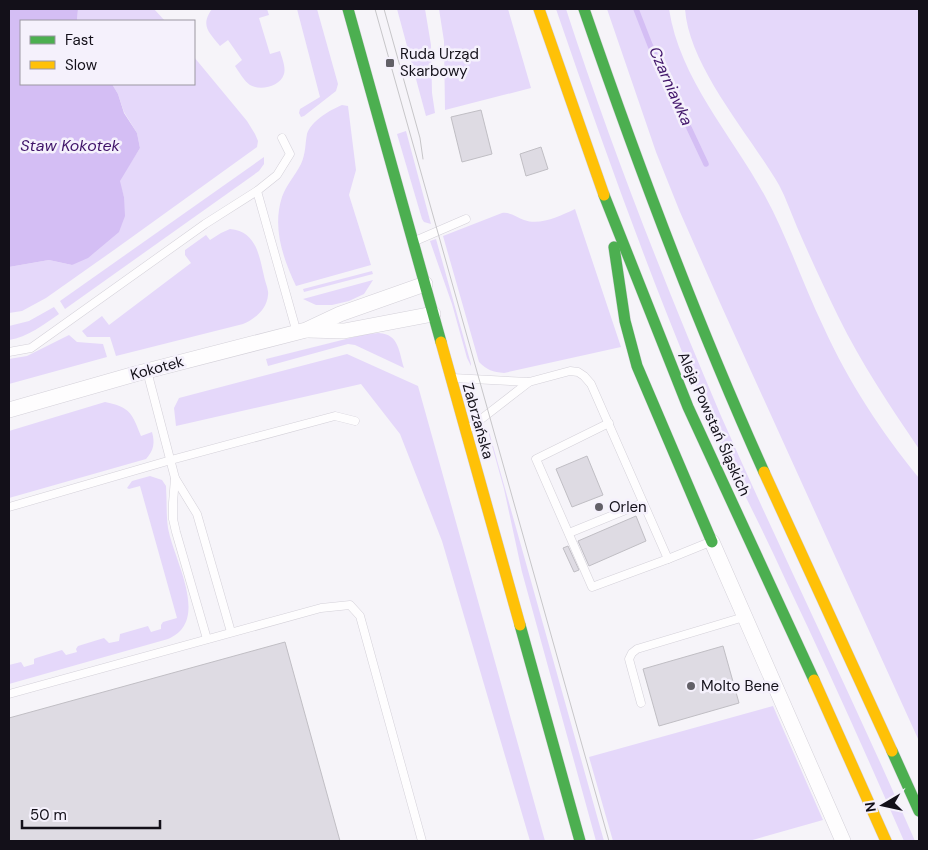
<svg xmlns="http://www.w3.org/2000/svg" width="928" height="850" viewBox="0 0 928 850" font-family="'DM Sans',sans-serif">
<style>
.green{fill:#e5d8fa}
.water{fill:#d4bef4}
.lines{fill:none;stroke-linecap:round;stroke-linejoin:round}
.stream{stroke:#d4bef4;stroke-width:5.5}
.building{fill:#dedbe3;stroke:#c0bec4}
.lane-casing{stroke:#d4d1d9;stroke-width:9}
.street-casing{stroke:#d4d1d9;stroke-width:16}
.fast-casing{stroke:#d4d1d9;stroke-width:12}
.slow-casing{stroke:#d4d1d9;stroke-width:12}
.lane{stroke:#fefdfe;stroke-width:8}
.street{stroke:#fefdfe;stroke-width:15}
.fast{stroke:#4caf50;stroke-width:11}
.slow{stroke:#ffc107;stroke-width:11}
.tram{stroke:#c7c6c9;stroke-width:1}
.poi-dot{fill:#626067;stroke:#f5f1fc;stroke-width:2}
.labels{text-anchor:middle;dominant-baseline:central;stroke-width:5;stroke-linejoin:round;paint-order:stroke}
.poi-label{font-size:15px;fill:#131019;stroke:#f5f1fc;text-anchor:start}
.street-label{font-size:15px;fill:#131019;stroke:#f5f1fc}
.water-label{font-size:16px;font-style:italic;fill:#401469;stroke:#f5f1fc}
</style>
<rect width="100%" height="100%" fill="#f6f4f9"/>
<g class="green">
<polygon points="78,9 154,9 165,21 77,21"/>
<path d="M 212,9 L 267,9 L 269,15 L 259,18 L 270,54 L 280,51 C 282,58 286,67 284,74 C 280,87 260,91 250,85 C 244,81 239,72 235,66 L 242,60 L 228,40 L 220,46 C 209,32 200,26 212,9 Z"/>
<polygon points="297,9 317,9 338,84 336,91 304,116 301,117 299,113 300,109 320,97"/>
<polygon points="397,9 425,9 431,45 432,93 435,113 426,116"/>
<polygon points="439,9 508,9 531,88 445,110 444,41"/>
<path d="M 556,9 L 566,9 C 611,147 664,282 721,416 C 784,559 853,698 915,841 L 904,841 C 866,754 827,667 786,581 C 770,545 752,510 735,475 C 666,323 610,166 556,9 Z"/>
<path d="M 607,9 L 669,9 C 680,80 732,135 765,196 C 788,238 803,285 824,328 C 848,381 882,433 919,478 L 919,741 L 721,305 L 680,212 L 656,152 Z"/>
<path d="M 685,9 L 919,9 L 919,449 C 890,406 861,363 838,316 C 824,287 810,257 797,227 C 791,213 786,198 779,185 C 750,135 689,67 685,9 Z"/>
<polygon points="194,57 247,121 255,134 258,141 257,147 114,250 46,298 22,311 9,313 9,267 49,260 72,265 124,197 119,181 140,148 137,133 124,112 118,94 112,84 194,84"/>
<path d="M 342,105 L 348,106 L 356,170 L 349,195 L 371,265 L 296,286 C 283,258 272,228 282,197 C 286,185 295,176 301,164 C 306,153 305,144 307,134 C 311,121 330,110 342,105 Z"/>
<polygon points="406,131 431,224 424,222 422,219 397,134"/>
<polygon points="264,157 264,164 259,171 65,309 60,301"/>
<path d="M 575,209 L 621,347 L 504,373 C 493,372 487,370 479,362 L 443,236 L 502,213 C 511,212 516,217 524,220 C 540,226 560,216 575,209 Z"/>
<path d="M 230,229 C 256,231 259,255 264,276 C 265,282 269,290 268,295 C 267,309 255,319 243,324 L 116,356 L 110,337 L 87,337 L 82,331 L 102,316 L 109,325 L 191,263 L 185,255 L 185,250 L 206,235 L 210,240 L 221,233 Z"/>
<polygon points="436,239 471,364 471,366 467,358 452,304 431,244 430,241"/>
<polygon points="372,271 373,274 304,292 303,289"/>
<polygon points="373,280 364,294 349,301 332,305 316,305 303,299"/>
<path d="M 54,307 L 59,314 C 43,325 28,337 9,340 L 9,326 L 29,321 Z"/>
<path d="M 379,333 C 399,334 399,352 404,368 L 355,345 L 348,344 L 268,366 L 266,359 L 366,334 Z"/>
<polygon points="69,335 77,342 103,344 107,357 9,384 9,359 27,356"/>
<polygon points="347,354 418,386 545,841 530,841 442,541 400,434 361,384 176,426 174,408 179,398"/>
<path d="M 105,402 C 130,407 132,413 141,436 L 152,432 C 155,443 154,450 146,459 L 9,498 L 9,431 Z"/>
<polygon points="488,427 488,428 604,841 596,841 522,572 504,489 489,435"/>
<path d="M 150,476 L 162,480 L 166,486 C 167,500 166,514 168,528 C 174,561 211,621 168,639 L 9,684 L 9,665 L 21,662 L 24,667 L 34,664 L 34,659 L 36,658 L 62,650 L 66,655 L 77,652 L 76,649 L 78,646 L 104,638 L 109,643 L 119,641 L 120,634 L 148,626 L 151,632 L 161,629 L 161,625 L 163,622 L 177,618 L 140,486 L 129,489 L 127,488 L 132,481 Z"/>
<polygon points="773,706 823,820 749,841 613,841 589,757"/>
</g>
<polygon class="water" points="9,9 78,9 77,21 21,21 21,84 112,84 118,94 124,113 137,133 140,148 120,181 124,197 125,216 119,232 88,258 72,265 49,260 9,267"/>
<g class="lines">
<polyline class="stream" points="636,9 650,45 706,164"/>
</g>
<g class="building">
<polygon points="481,110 492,154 462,162 451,117"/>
<polygon points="541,147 548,169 526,176 520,154"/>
<polygon points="587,456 603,495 572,507 556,469"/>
<polygon points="636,516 646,541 589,566 578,541"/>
<polygon points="568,546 579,570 574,572 563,548"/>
<polygon points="285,642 340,841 9,841 9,718"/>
<polygon points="723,646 739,703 659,726 643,669"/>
</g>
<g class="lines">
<g class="lane-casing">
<g id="lane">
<polyline points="282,138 290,154 277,175 257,191 297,333"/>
<polyline points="415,241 466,219"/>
<polyline points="9,352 31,348 205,224 257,191"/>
<polyline points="147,371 175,478 173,503 173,519 176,532 207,639"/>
<polyline points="453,378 529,382 570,371 578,372 584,376 591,384 668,559 710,542"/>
<polyline points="609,423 536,459 592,587 668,559"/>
<polyline points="467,430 529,382"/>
<polyline points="175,478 197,514 231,632"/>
<polyline points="9,507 171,460 335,416 355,421"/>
<polyline points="569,533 643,503"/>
<polyline points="9,694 321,608 350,605 360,616 422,841"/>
<polyline points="641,703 629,659 632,653 637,649 744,617"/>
</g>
</g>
<g class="street-casing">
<g id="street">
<polyline points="308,330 344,331 433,314"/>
<polyline points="9,410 135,374 306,330 340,314 425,284"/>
<polyline points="712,542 843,841"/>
</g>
</g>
<g class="fast-casing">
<g id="fast">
<polyline points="348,9 441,342"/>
<path d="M 584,9 C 638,166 696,321 764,472"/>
<polyline points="604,195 688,407 814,680"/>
<polyline points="614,247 625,321 637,366 712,542"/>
<polyline points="520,625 580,841"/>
<polyline points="892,751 919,811"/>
</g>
</g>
<g class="slow-casing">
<g id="slow">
<polyline points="539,9 604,195"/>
<polyline points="441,342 520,625"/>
<polyline points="764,472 892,751"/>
<polyline points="814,680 886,841"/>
</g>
</g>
<use href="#lane" class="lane"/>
<use href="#street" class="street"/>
<use href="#fast" class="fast"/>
<use href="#slow" class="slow"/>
<g class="tram">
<polyline points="375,9 609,841"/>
<polyline points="384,9 420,138 423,159"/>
</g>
</g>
<g class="poi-dot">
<rect x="385" y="58" width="10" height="10" rx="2.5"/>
<circle cx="599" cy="507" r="5"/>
<circle cx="691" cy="686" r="5"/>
</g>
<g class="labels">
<g class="poi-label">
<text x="400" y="54">Ruda Urząd<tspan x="400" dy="17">Skarbowy</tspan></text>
<text x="609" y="507">Orlen</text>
<text x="701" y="686">Molto Bene</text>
</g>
<g class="street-label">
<text transform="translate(157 368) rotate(-15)">Kokotek</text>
<text transform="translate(478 421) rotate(74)">Zabrzańska</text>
<text transform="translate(714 424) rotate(66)">Aleja Powstań Śląskich</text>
</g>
<g class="water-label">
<text transform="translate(671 86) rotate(66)">Czarniawka</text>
<text x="70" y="145">Staw Kokotek</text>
</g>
</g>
<rect width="928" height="850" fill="none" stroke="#131019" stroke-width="20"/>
<rect x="20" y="20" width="175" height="65" fill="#f5f1fc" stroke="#9b97a1"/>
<rect x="30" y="36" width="25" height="8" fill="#4caf50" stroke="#9b97a1"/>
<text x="65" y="45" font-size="15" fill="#131019">Fast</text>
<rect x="30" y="61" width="25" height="8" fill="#ffc107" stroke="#9b97a1"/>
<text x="65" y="70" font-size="15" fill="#131019">Slow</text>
<g transform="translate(883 805) rotate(261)" stroke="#f5f1fc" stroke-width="4" paint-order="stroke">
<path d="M0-4L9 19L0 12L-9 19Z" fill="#131019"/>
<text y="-8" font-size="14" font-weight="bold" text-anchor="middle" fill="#131019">N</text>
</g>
<path d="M22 820v8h138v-8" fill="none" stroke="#131019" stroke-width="2.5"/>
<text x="30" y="820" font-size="15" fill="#131019" stroke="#f5f1fc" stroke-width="4" paint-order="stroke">50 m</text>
</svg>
